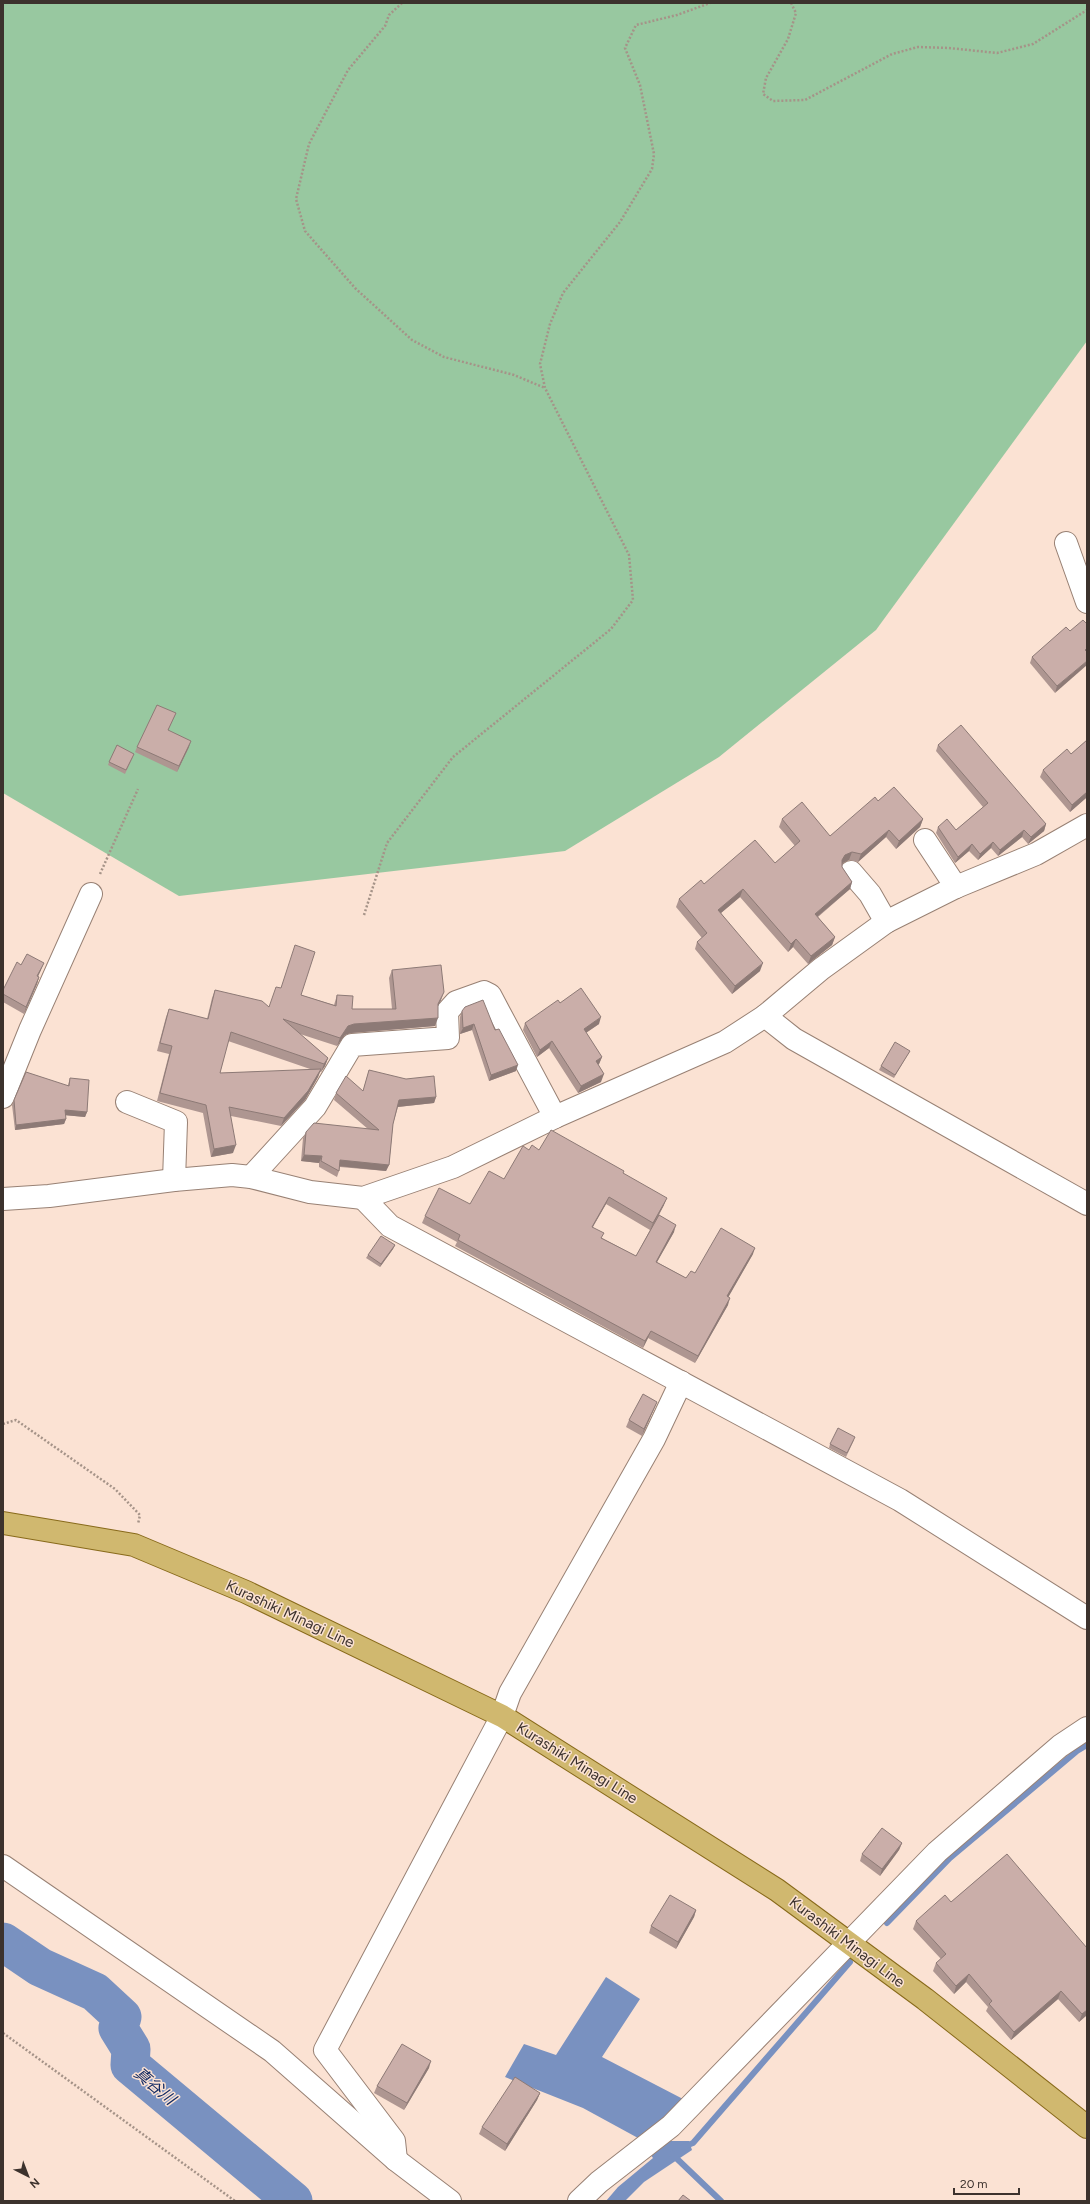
<svg xmlns="http://www.w3.org/2000/svg" width="1090" height="2204" viewBox="0 0 1090 2204" font-family="Figtree,'Noto Sans JP',sans-serif">
<style>
.forest{fill:#98c8a0}
.water{fill:#7991c0}
.lines{fill:none;stroke-linecap:round;stroke-linejoin:round}
.stream{stroke:#7991c0;stroke-width:6}
.river{stroke:#7991c0;stroke-width:39}
.minor-casing{stroke:#988174;stroke-width:24}
.primary-casing{stroke:#886a1a;stroke-width:24}
.path{stroke:#a59388;stroke-width:2.5;stroke-dasharray:2 2;stroke-linecap:butt}
.minor{stroke:#fff;stroke-width:22}
.primary{stroke:#d0b86f;stroke-width:22}
.wall{fill:#ae9691;fill-rule:evenodd}
.shaded-wall{fill:#8d7a76}
.building{fill:#caaea9;stroke:#8d7a76}
.labels{text-anchor:middle;dominant-baseline:central;stroke-width:3;stroke-linejoin:round;paint-order:stroke}
.street-label{font-size:15px;fill:#3c322d;stroke:#fbe2d3}
.water-label{font-size:16px;font-style:italic;fill:#102962;stroke:#fbe2d3}
</style>
<rect width="100%" height="100%" fill="#fbe2d3"/>
<polygon class="forest" points="3,3 1087,3 1087,341 876,630 719,757 565,851 179,896 3,793"/>
<polygon class="water" points="606,1977 640,1999 602,2057 683,2099 655,2126 669,2141 689,2141 692,2150 644,2182 625,2201 606,2201 618,2187 653,2158 638,2138 583,2108 505,2077 524,2044 556,2055"/>
<g class="lines">
<g class="stream">
<polyline points="887,1923 950,1858 1077,1751 1087,1745"/>
<polyline points="683,2147 693,2143 850,1962"/>
<polyline points="672,2154 721,2201"/>
</g>
<polyline class="river" points="3,1942 40,1967 95,1992 122,2017 118,2028 131,2049 130,2065 293,2201"/>
<g class="minor-casing">
<g id="minor">
<polyline points="1066,543 1087,602"/>
<polyline points="925,840 956,887"/>
<polyline points="851,872 870,894 886,922"/>
<polyline points="765,1016 794,1039 1087,1204"/>
<polyline points="3,1097 30,1030 91,894"/>
<polyline points="127,1102 176,1122 174,1180"/>
<polyline points="251,1177 315,1107 352,1045 448,1038 447,1012 456,1002 484,992 490,995 555,1117"/>
<polyline points="363,1198 390,1226 900,1500 1087,1618"/>
<polyline points="3,1199 49,1196 174,1180 232,1175 251,1177 310,1192 363,1198 453,1167 555,1117 725,1042 765,1016 821,969 886,922 956,887 1036,854 1087,825"/>
<polyline points="3,1866 272,2051 396,2160 450,2201"/>
<polyline points="396,2160 394,2141 325,2050 502,1716 510,1693 654,1439 681,1382"/>
<polyline points="579,2201 599,2182 671,2126 937,1852 1060,1746 1087,1728"/>
</g>
</g>
<g class="primary-casing">
<polyline id="primary" points="3,1523 134,1545 246,1592 502,1716 777,1890 925,1999 1087,2127"/>
</g>
<g class="path">
<polyline points="402,3 389,15 385,26 348,70 309,144 296,199 305,231 355,288 412,340 444,357 514,375 545,388"/>
<polyline points="791,3 796,13 788,39 766,78 763,94 773,101 805,100 892,54 918,47 949,48 997,53 1033,44 1087,10"/>
<polyline points="100,874 138,789"/>
<polyline points="364,915 387,843 453,757 611,629 633,600 629,555 545,388 540,364 550,324 563,293 620,222 652,169 654,154 640,85 625,48 636,25 677,15 710,3"/>
<polyline points="3,1424 16,1420 115,1489 140,1515 138,1524"/>
<polyline points="3,2033 235,2201"/>
</g>
<use href="#minor" class="minor"/>
<use href="#primary" class="primary"/>
</g>
<g class="wall">
<polygon points="1087,624 1055,693 1030,663 1032,657 1070,631"/>
<polygon points="176,713 168,731 189,747 177,772 135,752 137,747"/>
<polygon points="1087,740 1087,794 1086,798 1070,812 1040,777 1043,770 1071,754"/>
<polygon points="938,745 1046,824 1044,831 1028,844 1022,837 998,856 991,848 978,860 969,851 955,863 936,833 938,827 956,830 983,807 936,751"/>
<polygon points="133,757 125,774 108,765 109,762"/>
<polygon points="878,801 923,819 920,827 896,849 886,837 858,862 849,860 843,863 842,867 852,882 850,889 818,917 835,937 832,945 808,964 793,947 788,952 740,897 721,913 760,971 732,994 695,949 697,942 702,938 676,907 679,899 704,884 775,863 795,846 779,827 782,819 830,836"/>
<polygon points="21,965 41,970 38,977 39,977 37,984 24,1014 3,1002 3,990"/>
<path d="M 392,970 L 441,1000 L 438,1006 L 435,1026 L 351,1033 L 345,1035 L 337,1046 L 300,1034 L 328,1058 L 325,1066 L 321,1072 L 320,1072 L 318,1077 L 305,1100 L 281,1126 L 231,1116 L 233,1153 L 211,1157 L 203,1113 L 157,1101 L 169,1054 L 157,1051 L 166,1017 L 169,1009 L 207,1019 L 212,998 L 215,990 L 269,1007 L 301,995 L 334,1005 L 337,995 L 352,1009 L 392,1009 L 389,978 ZM 228,1041 L 313,1070 L 220,1073 Z"/>
<polygon points="560,1003 599,1024 586,1033 602,1057 599,1064 598,1065 601,1082 578,1093 549,1048 537,1057 523,1030 525,1023"/>
<polygon points="462,1011 495,1030 516,1071 489,1081 472,1030 460,1034 460,1017"/>
<polygon points="910,1051 908,1054 894,1078 879,1070 881,1066"/>
<polygon points="369,1070 436,1097 434,1103 398,1107 393,1124 389,1165 386,1171 340,1167 339,1171 337,1177 319,1167 319,1163 301,1161 303,1138 306,1132 368,1129 334,1100 336,1093 363,1091"/>
<polygon points="70,1078 87,1112 85,1117 65,1115 66,1119 64,1124 15,1130 12,1105 14,1100 68,1085"/>
<path d="M 529,1150 L 539,1150 L 623,1173 L 664,1205 L 659,1215 L 674,1232 L 657,1262 L 686,1278 L 695,1273 L 753,1254 L 728,1297 L 728,1305 L 695,1363 L 648,1338 L 643,1348 L 455,1246 L 457,1242 L 422,1223 L 425,1216 L 470,1204 L 504,1179 ZM 606,1204 L 650,1230 L 636,1256 L 602,1238 L 593,1227 Z"/>
<polygon points="395,1245 393,1249 380,1267 366,1258 368,1255"/>
<polygon points="657,1402 654,1409 642,1436 626,1427 629,1420"/>
<polygon points="854,1440 846,1457 829,1448 830,1444"/>
<polygon points="902,1843 899,1850 880,1876 860,1861 862,1854"/>
<polygon points="1007,1854 1087,2015 1079,2022 1058,1999 1011,2040 986,2011 988,2007 966,1982 954,1994 933,1971 936,1963 941,1959 913,1929 916,1921 951,1902"/>
<polygon points="696,1910 694,1917 676,1949 649,1933 651,1926"/>
<polygon points="429,2068 404,2110 374,2093 377,2086"/>
<polygon points="540,2093 537,2100 505,2151 479,2134 482,2127"/>
</g>
<g class="shaded-wall">
<polygon points="1087,661 1087,665 1055,693 1057,686"/>
<polygon points="191,741 189,747 177,772 179,766"/>
<polygon points="1087,788 1087,794 1086,798 1070,812 1072,805"/>
<polygon points="923,819 920,827 896,849 899,841"/>
<polygon points="1046,824 1044,831 1028,844 1031,837"/>
<polygon points="889,830 886,837 858,862 861,854"/>
<polygon points="1024,830 1022,837 998,856 1000,850"/>
<polygon points="993,842 991,848 978,860 980,854"/>
<polygon points="972,844 969,851 955,863 958,857"/>
<polygon points="852,852 849,860 843,863 839,868 842,860 845,855"/>
<polygon points="852,882 850,889 812,921 815,914"/>
<polygon points="743,889 740,897 715,918 718,910"/>
<polygon points="835,937 832,945 808,964 811,956"/>
<polygon points="796,939 793,947 788,952 791,944"/>
<polygon points="44,963 41,970 34,983 37,976"/>
<polygon points="763,963 760,971 732,994 735,986"/>
<polygon points="39,977 37,984 24,1014 26,1007"/>
<polygon points="444,992 441,1000 435,1012 438,1004"/>
<polygon points="601,1017 599,1024 581,1036 584,1029"/>
<polygon points="438,1018 435,1026 351,1033 345,1035 337,1046 340,1038 348,1026 354,1024"/>
<polygon points="474,1024 472,1030 460,1034 463,1028"/>
<polygon points="552,1041 549,1048 537,1057 540,1050"/>
<polygon points="602,1057 599,1064 593,1069 596,1061"/>
<polygon points="328,1058 325,1066 321,1072 324,1064"/>
<polygon points="518,1065 516,1071 489,1081 491,1075"/>
<polygon points="321,1069 318,1077 305,1100 281,1126 284,1118"/>
<polygon points="604,1074 601,1082 578,1093 581,1086"/>
<polygon points="436,1097 434,1103 397,1107 399,1100"/>
<polygon points="65,1110 87,1112 85,1117 63,1115"/>
<polygon points="66,1119 64,1124 15,1130 16,1125"/>
<polygon points="236,1145 233,1153 211,1157 214,1149"/>
<polygon points="304,1155 322,1156 319,1163 301,1161"/>
<polygon points="340,1160 389,1165 386,1171 338,1166"/>
<polygon points="609,1197 606,1204 589,1233 592,1227"/>
<polygon points="667,1198 664,1205 650,1230 653,1223"/>
<polygon points="676,1225 674,1232 653,1269 656,1262"/>
<polygon points="395,1245 393,1249 380,1267 381,1264"/>
<polygon points="755,1248 753,1254 725,1303 727,1296"/>
<polygon points="730,1298 728,1305 695,1363 698,1356"/>
<polygon points="651,1331 648,1338 643,1348 645,1341"/>
<polygon points="657,1402 654,1409 642,1436 644,1429"/>
<polygon points="902,1843 899,1850 880,1876 882,1869"/>
<polygon points="696,1910 694,1917 676,1949 678,1942"/>
<polygon points="969,1974 966,1982 954,1994 956,1986"/>
<polygon points="1061,1991 1058,1999 1011,2040 1014,2032"/>
<polygon points="1087,2010 1087,2015 1079,2022 1082,2014"/>
<polygon points="431,2061 429,2068 404,2110 407,2103"/>
<polygon points="540,2093 537,2100 505,2151 507,2144"/>
</g>
<g class="building">
<polygon points="1083,620 1087,624 1087,648 1085,650 1087,652 1087,661 1057,686 1032,657 1066,627 1070,631"/>
<polygon points="157,705 176,713 168,730 191,741 179,766 137,747"/>
<polygon points="961,725 1046,824 1031,837 1024,830 1000,850 993,842 980,854 972,844 958,857 938,827 947,819 956,830 988,803 938,745"/>
<polygon points="1087,740 1087,788 1086,789 1087,790 1087,792 1072,805 1043,770 1067,749 1071,754"/>
<polygon points="117,745 134,754 126,770 109,762"/>
<polygon points="894,787 923,819 899,841 889,830 861,854 852,852 845,855 842,860 842,867 852,882 815,914 835,937 811,956 796,939 791,944 743,889 718,910 763,963 735,986 697,942 707,933 679,899 701,880 704,884 755,840 775,863 800,841 782,819 802,802 830,836 875,797 878,801"/>
<polygon points="295,945 315,952 301,995 336,1006 337,995 353,996 352,1009 396,1009 392,970 441,965 444,992 438,1004 438,1018 354,1024 348,1026 340,1038 283,1019 328,1058 324,1064 231,1032 220,1073 321,1069 308,1091 284,1118 229,1107 236,1145 214,1149 206,1105 160,1093 172,1046 160,1043 169,1009 208,1019 215,990 262,1001 269,1007 276,987 281,988"/>
<polygon points="27,954 44,963 37,976 39,977 26,1007 3,994 3,990 17,962 21,965"/>
<polygon points="581,988 601,1017 584,1029 602,1057 596,1061 604,1074 581,1086 552,1041 540,1050 525,1023 558,1000 560,1003"/>
<polygon points="483,1000 495,1030 499,1029 518,1065 491,1075 474,1024 463,1028 462,1011 465,1007"/>
<polygon points="895,1042 910,1051 895,1075 881,1066"/>
<polygon points="369,1070 406,1079 434,1076 436,1097 399,1100 393,1124 389,1165 340,1160 339,1171 321,1161 322,1156 304,1155 306,1132 314,1123 379,1130 336,1093 346,1076 363,1091"/>
<polygon points="26,1072 69,1086 70,1078 89,1080 87,1112 65,1110 66,1119 16,1125 14,1100"/>
<polygon points="551,1130 624,1171 623,1173 667,1198 653,1223 609,1197 592,1227 604,1233 601,1238 636,1256 659,1215 676,1225 656,1262 686,1278 691,1271 695,1273 721,1228 755,1248 727,1296 730,1298 698,1356 651,1331 645,1341 458,1240 460,1235 425,1216 439,1188 470,1204 489,1171 504,1179 523,1146 529,1150 532,1145 539,1150"/>
<polygon points="381,1236 395,1245 381,1264 368,1255"/>
<polygon points="643,1394 657,1402 644,1429 629,1420"/>
<polygon points="838,1428 855,1437 847,1453 830,1444"/>
<polygon points="882,1828 902,1843 882,1869 862,1854"/>
<polygon points="1007,1854 1087,1948 1087,2010 1082,2014 1061,1991 1014,2032 989,2004 992,2001 969,1974 956,1986 936,1963 946,1954 916,1921 945,1895 951,1902"/>
<polygon points="670,1895 696,1910 678,1942 651,1926"/>
<polygon points="402,2044 431,2061 407,2103 377,2086"/>
<polygon points="515,2077 540,2093 507,2144 482,2127"/>
<polygon points="683,2195 691,2201 678,2201"/>
</g>
<g class="labels">
<g class="street-label">
<text transform="translate(290 1614) rotate(25)">Kurashiki Minagi Line</text>
<text transform="translate(577 1763) rotate(32)">Kurashiki Minagi Line</text>
<text transform="translate(847 1942) rotate(37)">Kurashiki Minagi Line</text>
</g>
<g class="water-label">
<text transform="translate(155 2086) rotate(40)">真谷川</text>
</g>
</g>
<rect width="1090" height="2204" fill="none" stroke="#3c322d" stroke-width="8"/>
<g transform="translate(28 2176) rotate(138)" stroke="#fbe2d3" stroke-width="3" paint-order="stroke">
<path d="M0-3L7 15L0 10L-7 15Z" fill="#3c322d"/>
<text y="-6" font-size="11" font-weight="bold" text-anchor="middle" fill="#3c322d">N</text>
</g>
<path d="M954 2188v6h65v-6" fill="none" stroke="#3c322d" stroke-width="2"/>
<text x="960" y="2188" font-size="12" fill="#3c322d" stroke="#fbe2d3" stroke-width="3" paint-order="stroke">20 m</text>
</svg>
